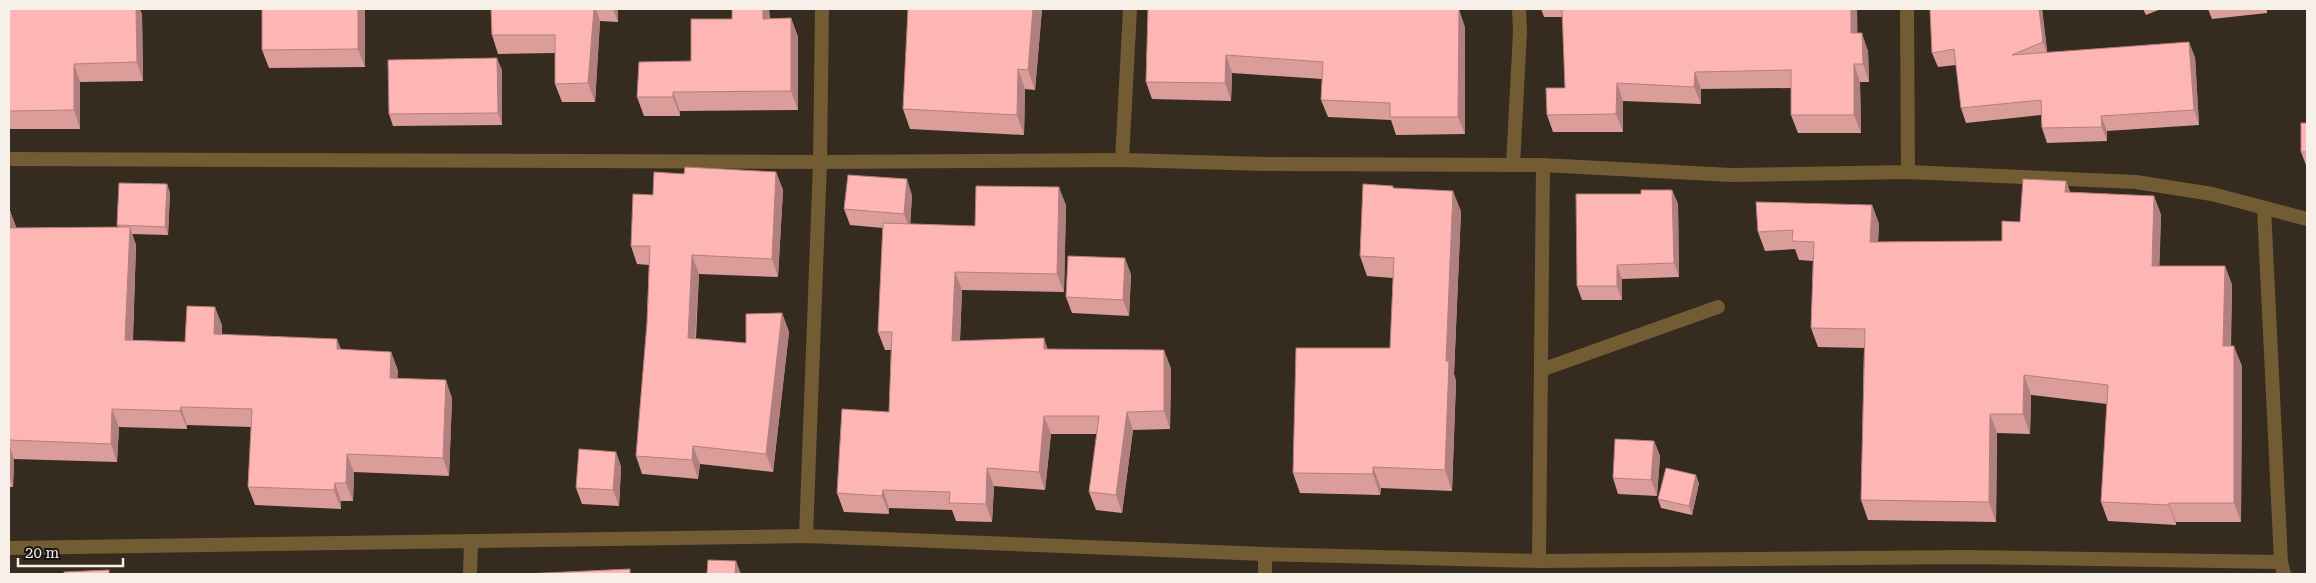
<svg xmlns="http://www.w3.org/2000/svg" width="2316" height="583" viewBox="0 0 2316 583" font-family="'Roboto Serif',serif">
<style>
.lines{fill:none;stroke-linecap:round;stroke-linejoin:round}
.service{stroke:#735c33;stroke-width:14}
.minor{stroke:#735c33;stroke-width:14}
.wall{fill:#da9d9a}
.shaded-wall{fill:#b17f7d}
.building{fill:#fdb6b3;stroke:#b17f7d}
</style>
<rect width="100%" height="100%" fill="#352b1e"/>
<g class="lines">
<polyline class="service" points="1541,370 1718,307"/>
<g class="minor">
<polyline points="1907,9 1908,172"/>
<polyline points="9,159 820,162 1122,160 1265,164 1543,165 1731,175 1908,172 2136,182 2212,194 2307,219"/>
<polyline points="1122,160 1130,9"/>
<polyline points="1513,165 1520,32 1519,9"/>
<polyline points="2264,208 2281,562 2284,574"/>
<polyline points="806,536 820,162 822,9"/>
<polyline points="9,548 806,536 1265,554 1539,561 1965,557 2281,562"/>
<polyline points="1539,561 1543,165"/>
<polyline points="470,574 471,541"/>
<polyline points="1265,574 1265,554"/>
</g>
</g>
<g class="wall">
<polygon points="9,9 142,14 143,81 80,82 80,129 9,129"/>
<polygon points="262,9 365,9 365,67 269,68 262,50"/>
<polygon points="489,9 618,9 618,22 600,21 595,102 562,102 555,84 555,53 498,54 492,35 491,9"/>
<polygon points="732,9 769,9 770,19 791,18 798,37 798,110 680,111 680,116 644,116 637,97 691,61 732,19"/>
<polygon points="902,9 1042,9 1035,90 1025,89 1024,135 910,129 903,109 908,9"/>
<polygon points="1148,9 1465,27 1465,134 1396,135 1391,120 1328,117 1321,100 1322,79 1232,73 1231,101 1152,99 1146,82"/>
<polygon points="1541,9 1857,9 1857,33 1868,51 1869,82 1860,82 1861,133 1798,133 1791,115 1791,88 1701,89 1701,104 1623,101 1623,132 1553,132 1547,115 1565,88 1563,17 1544,17"/>
<polygon points="1930,9 2042,9 2047,52 2195,57 2199,125 2107,131 2107,141 2047,143 2042,128 2041,115 1966,123 1961,108 1956,65 1938,67 1932,53"/>
<polygon points="2143,9 2161,9 2146,15"/>
<polygon points="2208,9 2287,9 2267,10 2267,13 2212,19"/>
<polygon points="502,70 502,125 393,126 389,114"/>
<polygon points="2307,123 2307,165 2306,165 2301,152"/>
<polygon points="776,172 783,190 778,277 699,274 696,339 746,343 782,313 789,332 773,472 700,464 698,479 642,474 636,456 647,323 649,265 637,264 631,246 653,195 684,174"/>
<polygon points="2066,181 2070,192 2154,196 2161,215 2159,266 2225,266 2232,285 2231,346 2242,366 2241,522 2176,522 2176,525 2108,521 2101,502 2107,404 2031,395 2030,434 1997,433 1996,522 1868,520 1861,500 1864,348 1818,347 1811,328 1813,261 1799,260 1795,249 1765,251 1758,232 1872,205 1879,224 1878,242 2002,241 2020,222"/>
<polygon points="167,184 170,193 168,235 132,234 136,245 133,340 185,342 222,325 222,334 341,350 391,352 398,371 397,378 452,398 449,476 354,472 353,501 341,501 341,509 255,505 248,487 251,427 187,425 187,429 119,427 117,462 14,459 13,487 9,487 9,210 10,211 16,228 118,227 117,225"/>
<polygon points="1394,188 1461,211 1454,374 1456,381 1452,491 1381,488 1380,495 1300,493 1293,473 1390,348 1393,278 1367,276 1360,256"/>
<polygon points="1672,190 1678,204 1679,277 1622,279 1622,300 1582,300 1577,286 1641,194"/>
<polygon points="912,195 910,224 975,226 1066,205 1064,292 962,290 960,341 1048,349 1171,368 1170,429 1133,430 1122,513 1096,510 1089,492 1097,434 1051,434 1045,490 994,486 992,522 956,521 952,510 889,508 889,514 844,512 837,493 889,412 891,350 885,350 878,332 883,228 850,225 844,209"/>
<polygon points="1131,274 1129,316 1072,313 1066,297"/>
<polygon points="1654,441 1660,456 1657,496 1618,494 1613,478"/>
<polygon points="616,452 621,467 619,506 582,504 576,488"/>
<polygon points="1699,483 1692,515 1661,508 1658,499"/>
</g>
<g class="shaded-wall">
<polygon points="136,9 140,9 142,14 143,81 137,62"/>
<polygon points="358,9 365,9 365,67 358,49"/>
<polygon points="594,9 596,9 600,21 595,102 588,83"/>
<polygon points="613,9 618,9 618,22"/>
<polygon points="763,9 769,9 770,38 763,19"/>
<polygon points="1033,9 1042,9 1035,90 1028,70"/>
<polygon points="1459,9 1465,27 1465,134 1458,117"/>
<polygon points="1851,9 1857,9 1858,51 1851,33"/>
<polygon points="2039,9 2042,9 2048,57 2043,42"/>
<polygon points="791,18 798,37 798,110 791,91"/>
<polygon points="1862,33 1868,51 1869,82 1863,64"/>
<polygon points="2189,42 2195,57 2199,125 2194,110"/>
<polygon points="1226,55 1232,73 1231,101 1225,83"/>
<polygon points="497,58 502,70 502,125 498,113"/>
<polygon points="74,64 80,82 80,129 74,110"/>
<polygon points="1854,64 1860,82 1861,133 1854,115"/>
<polygon points="1018,69 1025,89 1024,135 1017,115"/>
<polygon points="1695,72 1701,89 1701,104 1694,87"/>
<polygon points="1617,83 1623,101 1623,132 1616,114"/>
<polygon points="673,92 680,111 680,116 673,97"/>
<polygon points="2101,116 2107,131 2107,141 2102,127"/>
<polygon points="776,172 783,190 778,277 772,259"/>
<polygon points="907,179 912,195 910,230 904,214"/>
<polygon points="2066,181 2073,200 2065,192"/>
<polygon points="167,184 170,193 168,235 165,227"/>
<polygon points="1059,187 1066,205 1064,292 1057,274"/>
<polygon points="1672,190 1678,204 1679,277 1674,263"/>
<polygon points="1453,191 1461,211 1454,374 1456,381 1452,491 1445,470 1446,361"/>
<polygon points="2154,196 2161,215 2159,285 2152,266"/>
<polygon points="1872,205 1879,224 1877,261 1870,242"/>
<polygon points="10,211 17,229 9,228"/>
<polygon points="130,227 136,245 132,358 125,340"/>
<polygon points="692,255 699,274 694,356 688,338"/>
<polygon points="1125,258 1131,274 1129,316 1123,300"/>
<polygon points="1617,265 1622,279 1622,300 1617,286"/>
<polygon points="2225,266 2232,285 2230,366 2223,346"/>
<polygon points="955,272 962,290 959,359 952,341"/>
<polygon points="215,307 222,325 221,352 214,334"/>
<polygon points="782,313 789,332 773,472 766,454"/>
<polygon points="1044,338 1050,356 1044,349"/>
<polygon points="337,339 344,357 337,349"/>
<polygon points="2234,346 2242,366 2241,522 2234,503"/>
<polygon points="1164,350 1171,368 1170,429 1164,411"/>
<polygon points="391,352 398,371 396,396 390,378"/>
<polygon points="2024,375 2031,395 2030,434 2023,414"/>
<polygon points="446,380 452,398 449,476 443,458"/>
<polygon points="181,407 187,425 187,429 180,411"/>
<polygon points="112,409 119,427 117,462 111,444"/>
<polygon points="1127,412 1133,430 1122,513 1116,495"/>
<polygon points="1990,414 1997,433 1996,522 1989,502"/>
<polygon points="1044,416 1051,434 1045,490 1039,472"/>
<polygon points="1654,441 1660,456 1657,496 1651,480"/>
<polygon points="9,444 14,459 13,487 9,476"/>
<polygon points="693,446 700,464 698,479 692,460"/>
<polygon points="616,452 621,467 619,506 613,490"/>
<polygon points="347,454 354,472 353,501 346,483"/>
<polygon points="1373,467 1381,488 1380,495 1373,474"/>
<polygon points="987,468 994,486 992,522 986,504"/>
<polygon points="1696,475 1699,483 1692,515 1689,506"/>
<polygon points="335,483 341,501 341,509 334,490"/>
<polygon points="883,490 889,508 889,514 882,496"/>
<polygon points="2169,503 2176,522 2176,525 2169,505"/>
<polygon points="736,561 741,574 735,574"/>
</g>
<g class="building">
<polygon points="9,9 136,9 137,62 74,64 74,110 9,111"/>
<polygon points="262,9 358,9 358,49 262,50"/>
<polygon points="491,9 594,9 588,83 555,84 555,35 492,35"/>
<polygon points="732,9 763,9 763,19 791,18 791,91 673,92 673,97 637,97 639,62 691,61 691,19 732,19"/>
<polygon points="908,9 1033,9 1028,70 1018,69 1017,115 903,109"/>
<polygon points="1148,9 1459,9 1458,117 1390,117 1390,103 1321,100 1323,62 1226,55 1225,83 1146,82"/>
<polygon points="1562,9 1851,9 1851,33 1862,33 1863,64 1854,64 1854,115 1791,115 1791,70 1695,72 1694,87 1617,83 1616,114 1547,115 1546,88 1565,88"/>
<polygon points="1930,9 2039,9 2043,42 2012,55 2189,42 2194,110 2101,116 2102,127 2042,128 2041,100 1961,108 1954,49 1932,53"/>
<polygon points="497,58 498,113 389,114 388,60"/>
<rect x="2301" y="123" width="6" height="29"/>
<polygon points="685,167 776,172 772,259 692,255 688,338 746,343 746,314 782,313 766,454 693,446 692,460 636,456 647,323 650,246 631,246 633,194 653,195 654,172 684,174"/>
<polygon points="848,175 907,179 904,214 844,209"/>
<polygon points="2023,179 2066,181 2065,192 2154,196 2152,266 2225,266 2223,346 2234,346 2234,503 2169,503 2169,505 2101,502 2108,385 2024,375 2023,414 1990,414 1989,502 1861,500 1865,329 1811,328 1814,242 1792,241 1793,230 1758,232 1756,202 1872,205 1870,242 2002,241 2002,221 2020,222"/>
<polygon points="119,183 167,184 165,227 117,225"/>
<polygon points="1363,184 1393,186 1393,188 1453,191 1446,361 1449,361 1445,470 1373,467 1373,474 1293,473 1296,348 1390,348 1394,258 1360,256"/>
<polygon points="976,186 1059,187 1057,274 955,272 952,341 1044,338 1044,349 1164,350 1164,411 1127,412 1116,495 1089,492 1099,416 1044,416 1039,472 987,468 986,504 949,503 950,492 883,490 882,496 837,493 842,409 889,412 892,332 878,332 883,223 975,226"/>
<polygon points="1641,190 1672,190 1674,263 1617,265 1617,286 1577,286 1576,194 1641,194"/>
<polygon points="9,210 10,211 9,228 130,227 125,340 185,342 187,306 215,307 214,334 337,339 337,349 391,352 390,378 446,380 443,458 347,454 346,483 335,483 334,490 248,487 252,409 181,407 180,411 112,409 111,444 9,440"/>
<polygon points="1068,256 1125,258 1123,300 1066,297"/>
<polygon points="1615,439 1654,441 1651,480 1613,478"/>
<polygon points="579,449 616,452 613,490 576,488"/>
<polygon points="1666,468 1696,475 1689,506 1658,499"/>
<polygon points="708,560 736,561 735,574 707,574"/>
<polygon points="630,569 630,574 523,574"/>
<polygon points="109,570 109,574 64,574 64,572"/>
</g>
<rect width="2316" height="583" fill="none" stroke="#f6f0e8" stroke-width="20"/>
<path d="M18 558v8h105v-8" fill="none" stroke="#f6f0e8" stroke-width="2.5"/>
<text x="25" y="558" font-size="15" fill="#f6f0e8" stroke="#19140f" stroke-width="4" paint-order="stroke">20 m</text>
</svg>
